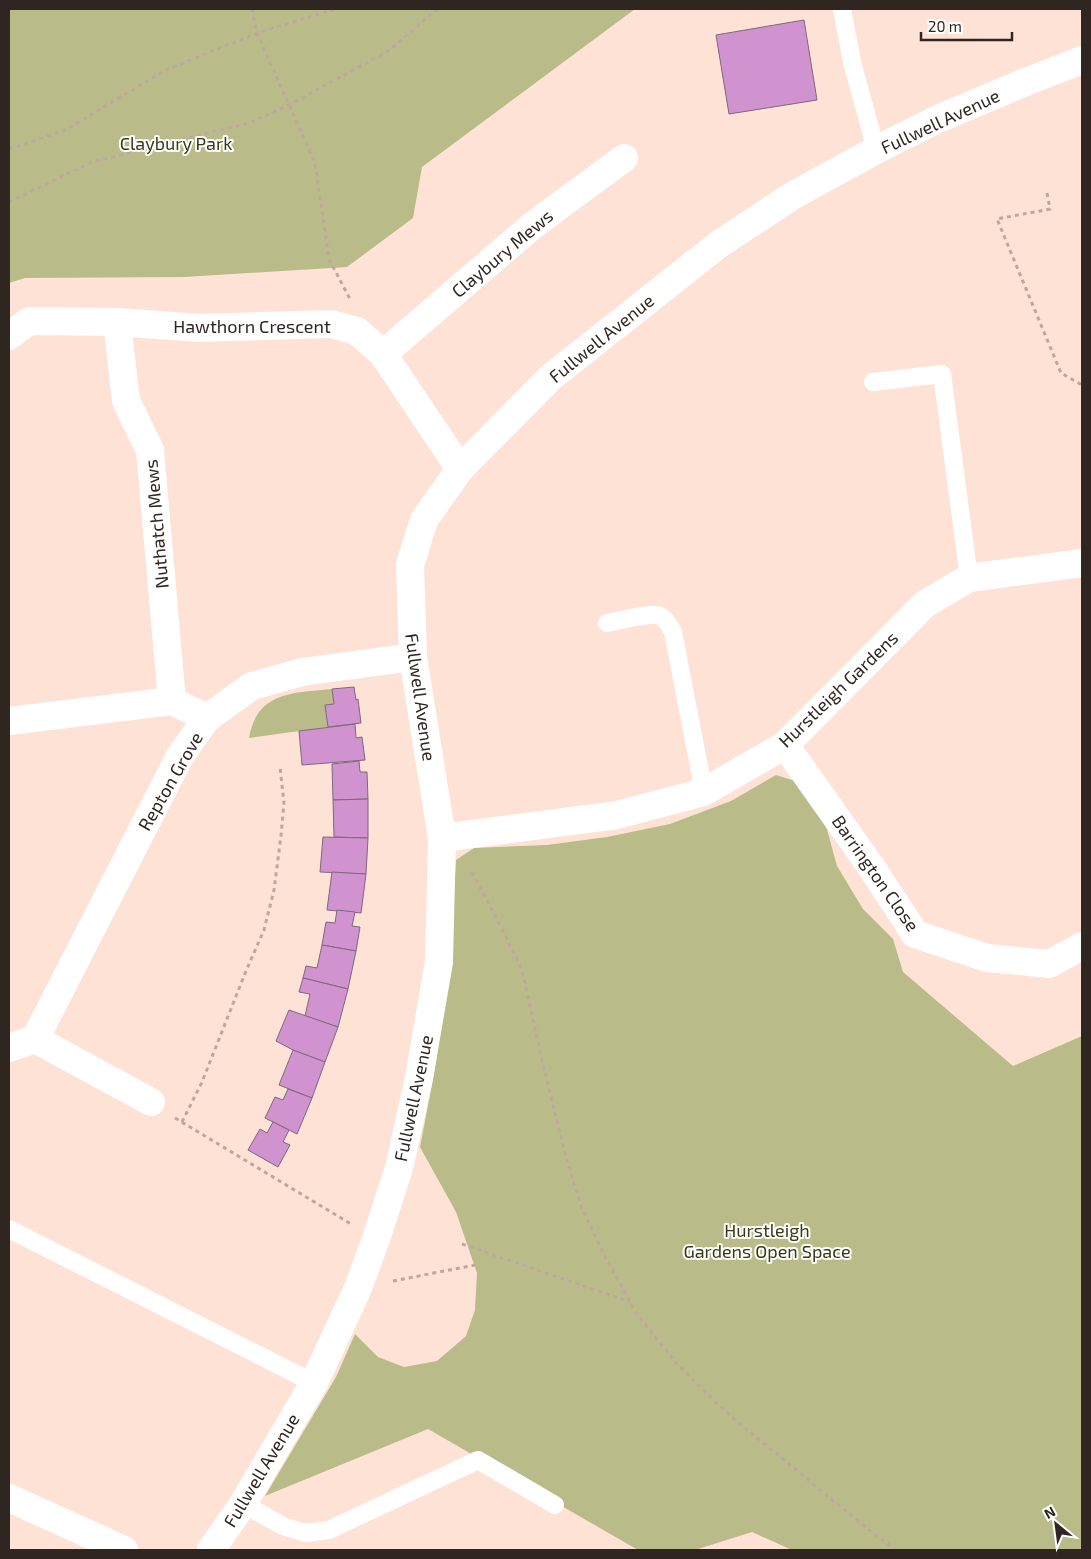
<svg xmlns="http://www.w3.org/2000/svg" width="1091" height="1559" viewBox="0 0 1091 1559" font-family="'Exo 2',sans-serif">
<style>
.green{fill:#b9bc88}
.building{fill:#d193cf;stroke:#7b697a}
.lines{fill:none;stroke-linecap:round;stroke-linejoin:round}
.path{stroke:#bea89e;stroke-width:3;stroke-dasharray:4 4;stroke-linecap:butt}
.service{stroke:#fff;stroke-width:18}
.minor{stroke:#fff;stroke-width:28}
.labels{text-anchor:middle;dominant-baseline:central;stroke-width:4;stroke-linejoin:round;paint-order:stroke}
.street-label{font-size:18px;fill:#302621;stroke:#fff}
.park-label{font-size:18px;fill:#373914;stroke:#fff}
</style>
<rect width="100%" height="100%" fill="#fee2d6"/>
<g class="green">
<polygon points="9,9 635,9 422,167 413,218 347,267 184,277 25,278 9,283"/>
<path d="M 332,689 L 334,704 L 325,705 L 328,727 L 249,738 C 257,691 294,693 332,689 Z"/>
<polygon points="776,775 795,781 826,826 837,866 863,909 893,939 903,972 1013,1066 1082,1036 1082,1550 792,1550 752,1532 695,1550 638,1550 428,1429 265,1496 336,1377 355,1334 378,1357 404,1367 437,1361 466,1336 475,1310 477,1273 456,1212 420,1147 434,1074 449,976 456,860 474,848 547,845 607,837 670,824 731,801"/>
</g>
<g class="building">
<polygon points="804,20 817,100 729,114 716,35"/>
<polygon points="354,687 356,700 358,699 361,723 328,727 325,705 334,704 332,689"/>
<polygon points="355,724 356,738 362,737 365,760 302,765 299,731"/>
<polygon points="359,761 360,772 367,772 368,799 333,800 332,764"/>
<polygon points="368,799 368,838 334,837 333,800"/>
<polygon points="323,837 368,838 366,874 320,872"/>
<polygon points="332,872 366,874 361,913 327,910"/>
<polygon points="337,910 355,912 352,926 360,927 356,951 322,945 326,922 335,923"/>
<polygon points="322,945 356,951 348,989 303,978 306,966 317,968"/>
<polygon points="303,978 348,989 338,1027 305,1016 310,994 299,992"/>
<polygon points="289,1010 338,1027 325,1062 293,1050 276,1041"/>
<polygon points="293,1050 325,1062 312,1098 279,1085"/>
<polygon points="288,1089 312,1098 297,1134 265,1118 275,1097 283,1100"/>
<polygon points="273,1122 289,1130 283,1142 290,1145 278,1167 248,1150 260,1129 267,1133"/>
</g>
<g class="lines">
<g class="path">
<polyline points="252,9 257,33 315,163 329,259 350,299"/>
<polyline points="9,149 65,130 166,70 257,33 336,9"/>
<polyline points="1047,193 1050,209 997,219 1061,373 1082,385"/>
<polyline points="9,202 92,162 249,123 289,105 390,50 437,9"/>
<polyline points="472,872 501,927 522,970 544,1069 567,1161 581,1206 605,1257 637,1314 677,1364 726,1412 864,1526 896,1550"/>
<polyline points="175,1118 351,1224"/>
<polyline points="182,1122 202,1082 246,971 264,930 274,890 281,836 284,803 280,767"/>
<polyline points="462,1244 630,1302"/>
<polyline points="393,1281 475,1265"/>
</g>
<g class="service">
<polyline points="842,9 852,62 876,150"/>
<polyline points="873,382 942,374 969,578"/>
<path d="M 607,623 C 617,621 652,612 660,616 C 666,619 670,626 673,632 L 704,792"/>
<polyline points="9,1229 314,1383"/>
<polyline points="243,1504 283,1526 305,1533 329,1530 478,1460 555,1505"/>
</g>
<g class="minor">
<polyline points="117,322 126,401 150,450 172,701"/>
<polyline points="9,336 29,321 117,322 199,328 331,324 357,331 383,354 460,469"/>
<polyline points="383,354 532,226 624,158"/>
<polyline points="9,721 172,701 207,718"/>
<polyline points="785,745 872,868 915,934 987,958 1049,964 1082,946"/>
<polyline points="442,838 617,815 704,792 785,745 925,604 969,578 1082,563"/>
<polyline points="35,1039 180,756 207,718 252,686 302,672 413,657"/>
<polyline points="35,1039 151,1102"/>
<polyline points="9,1048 35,1039"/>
<polyline points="9,1498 124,1550"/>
<polyline points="211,1550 243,1504 314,1383 358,1288 376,1239 399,1168 419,1078 439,962 442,838 413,657 410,565 424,520 460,469 551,377 718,245 792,196 876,150 940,118 1028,81 1082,60"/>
</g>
</g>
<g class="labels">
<g class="street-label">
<text transform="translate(940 121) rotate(-25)">Fullwell Avenue</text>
<text transform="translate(502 253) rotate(-40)">Claybury Mews</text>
<text x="252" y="326">Hawthorn Crescent</text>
<text transform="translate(601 338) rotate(-39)">Fullwell Avenue</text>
<text transform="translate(156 524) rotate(-95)">Nuthatch Mews</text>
<text transform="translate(838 689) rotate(-44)">Hurstleigh Gardens</text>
<text transform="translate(421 697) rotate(82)">Fullwell Avenue</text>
<text transform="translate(170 781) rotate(-60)">Repton Grove</text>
<text transform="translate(876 873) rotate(55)">Barrington Close</text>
<text transform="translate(413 1098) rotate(-78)">Fullwell Avenue</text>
<text transform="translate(261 1470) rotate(-59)">Fullwell Avenue</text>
</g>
<g class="park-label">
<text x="176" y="143">Claybury Park</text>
<text x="767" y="1230">Hurstleigh<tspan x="767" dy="21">Gardens Open Space</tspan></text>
</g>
</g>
<rect width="1091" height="1559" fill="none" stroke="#302621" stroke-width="20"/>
<g transform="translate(1056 1524) rotate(331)" stroke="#ffffff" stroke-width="4" paint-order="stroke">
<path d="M0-4L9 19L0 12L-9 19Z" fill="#302621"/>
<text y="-8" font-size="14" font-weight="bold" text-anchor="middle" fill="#302621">N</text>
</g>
<path d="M921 32v8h91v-8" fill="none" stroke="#302621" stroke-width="2.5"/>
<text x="928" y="32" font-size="15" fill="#302621" stroke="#ffffff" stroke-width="4" paint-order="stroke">20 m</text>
</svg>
